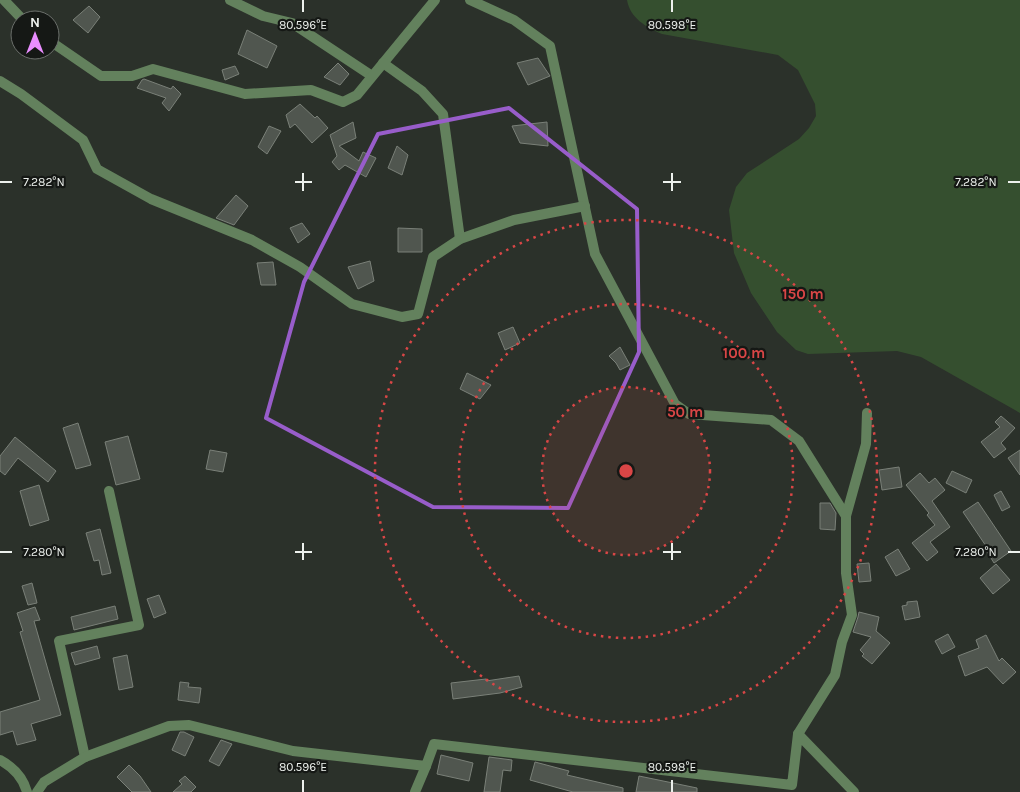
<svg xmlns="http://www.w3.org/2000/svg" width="1020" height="792" viewBox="0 0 1020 792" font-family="Karla,sans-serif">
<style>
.green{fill:#354f2f}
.building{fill:#50564f;stroke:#7a8078}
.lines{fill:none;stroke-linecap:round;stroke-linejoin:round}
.minor{stroke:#63815d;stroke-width:10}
.tertiary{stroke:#63815d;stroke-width:10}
.marked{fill:none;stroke:#985dca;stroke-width:4;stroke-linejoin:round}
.ticks{fill:none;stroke:#edf1ed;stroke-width:2}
.ring{fill:none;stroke:#d94646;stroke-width:2.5;stroke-dasharray:2.5 5}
.ticks-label{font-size:12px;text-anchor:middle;fill:#edf1ed;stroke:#151815;stroke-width:4.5;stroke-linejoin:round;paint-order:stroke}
.centre{fill:#d94646;stroke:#151815;stroke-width:2.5}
.ring-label{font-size:15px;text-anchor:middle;font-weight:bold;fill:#d94646;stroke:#151815;stroke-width:4.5;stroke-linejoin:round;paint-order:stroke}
</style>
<rect width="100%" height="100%" fill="#2b312a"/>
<path class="green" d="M 627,0 L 1020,0 L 1020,413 L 921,357 L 897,351 L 808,354 L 796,350 L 777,332 L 751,293 L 734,253 L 729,210 L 736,187 L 747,173 L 799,139 L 809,128 L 816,116 L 815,104 L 798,70 L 778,55 L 662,34 C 646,27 630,18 627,0 Z"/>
<g class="building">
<polygon points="89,6 100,17 88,33 73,20"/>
<polygon points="247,30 277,46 267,68 238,54"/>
<polygon points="538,58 550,76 528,85 517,63"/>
<polygon points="338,63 349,74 340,85 324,77"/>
<polygon points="235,66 239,74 225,80 222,70"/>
<polygon points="144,79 171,89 173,86 181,94 169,111 162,103 166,98 137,88 142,80"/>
<polygon points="300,104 315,118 317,116 328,128 312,143 295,124 290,128 286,115"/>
<polygon points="353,122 356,138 339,146 359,161 363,152 376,158 366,177 345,165 339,170 332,162 337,156 330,135"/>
<polygon points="547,122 548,146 520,143 512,126"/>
<polygon points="269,126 281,131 267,154 258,147"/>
<polygon points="397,146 408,155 402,175 388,168"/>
<polygon points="236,195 248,206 234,225 216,218"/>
<polygon points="302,223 310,234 298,243 290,228"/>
<polygon points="398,228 422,229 422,252 398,252"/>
<polygon points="370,261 374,281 358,289 348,267"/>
<polygon points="273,262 276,285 261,285 257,263"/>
<polygon points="513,327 520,343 505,350 498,333"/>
<polygon points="620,347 630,365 620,370 616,363 609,356"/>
<polygon points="467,373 491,385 480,399 460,389"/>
<polygon points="1001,416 1015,428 1001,443 1006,449 994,458 981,442 1000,427 995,422"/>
<polygon points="78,423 91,465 76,469 63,428"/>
<polygon points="128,436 140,479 116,485 105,442"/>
<polygon points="15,437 56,471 48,482 18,458 5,475 0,471 0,456"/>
<polygon points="210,450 227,453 223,472 206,469"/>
<polygon points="1020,450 1020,475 1008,458"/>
<polygon points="899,467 902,487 882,490 879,470"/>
<polygon points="952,471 972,480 966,493 946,483"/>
<polygon points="920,473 929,483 935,478 945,490 932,501 950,527 930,542 938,552 927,561 912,543 935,525 927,515 929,513 906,485"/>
<polygon points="39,485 49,520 30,526 20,491"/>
<polygon points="1001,491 1010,507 1002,511 994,495"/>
<polygon points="978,502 1011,551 994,563 986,550 988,549 963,512"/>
<polygon points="820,503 830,503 836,513 835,530 820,529"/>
<polygon points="100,529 111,573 102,575 99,560 94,561 86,533"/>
<polygon points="898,549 910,569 896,576 885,557"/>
<polygon points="869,563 871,581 859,582 857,564"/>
<polygon points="996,564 1010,580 993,594 980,578"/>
<polygon points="32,583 37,603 28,605 22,586"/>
<polygon points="159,595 166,613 154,618 147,599"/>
<polygon points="917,601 920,617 905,620 902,606 907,605 907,602"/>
<polygon points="115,606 118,619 74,630 71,617"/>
<polygon points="35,607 40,620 34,621 61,715 31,724 36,740 17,745 13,731 0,735 0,712 40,700 20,632 23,631 17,613"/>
<polygon points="859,612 879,617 876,631 890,643 872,664 862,656 864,654 860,650 871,637 853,632 858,617"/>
<polygon points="948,634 955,647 942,654 935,641"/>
<polygon points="986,635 999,661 1002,658 1016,672 1003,684 987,667 965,676 958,656 979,648 976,640"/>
<polygon points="97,646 100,658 75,665 71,653"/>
<polygon points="127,655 133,687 119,690 113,658"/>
<polygon points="519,676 522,687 500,693 453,699 451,683 486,679 486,681"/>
<polygon points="180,682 189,683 188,687 201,688 199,703 178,700"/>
<polygon points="180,732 184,732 194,737 185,756 172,750"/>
<polygon points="221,740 232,744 219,766 209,761"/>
<polygon points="441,755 473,763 469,781 437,774"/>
<polygon points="489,757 512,760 511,771 503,770 500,792 484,792"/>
<polygon points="535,762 569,771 567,775 623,788 623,792 573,792 530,780"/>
<polygon points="129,765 140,776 151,792 132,792 117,777"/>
<polygon points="185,776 196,787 191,792 173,792 182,784 179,781"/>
<polygon points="639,776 697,788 697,792 636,792"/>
</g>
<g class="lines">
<g class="minor">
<polyline points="4,0 23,20"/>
<polyline points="230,0 263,16 292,23 372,76"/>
<polyline points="470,0 514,20 550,46 595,254 675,404 689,414 771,420 799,441 846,516"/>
<polyline points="50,41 101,76 132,76 153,69 245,94 311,90 343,102 357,95 435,0"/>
<polyline points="383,63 422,91 443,114 460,239"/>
<polyline points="0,81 21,94 83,140 97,169 151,199 252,240 300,267 352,304 402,317 418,314 433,257 460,239 514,220 585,206"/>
<polyline points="798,734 835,675 842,642 852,615 846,573 846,516 866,444 867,413"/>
<polyline points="85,757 59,641 139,625 109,491"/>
<polyline points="37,792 44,782 85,757 169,726 189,725 293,751 426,766 434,744 792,785 798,734 854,792"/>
<polyline points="415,792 426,766"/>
</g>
<path class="tertiary" d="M 0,760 C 13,767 23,777 27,792"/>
</g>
<path class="marked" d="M 509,108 L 637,209 L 639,352 L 568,508 L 433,507 L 266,418 L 304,282 L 378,134 Z"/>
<path class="ticks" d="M 303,0 L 303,12M 672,0 L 672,12M 303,173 L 303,191M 672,173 L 672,191M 0,182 L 12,182M 295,182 L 312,182M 663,182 L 681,182M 1008,182 L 1020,182M 303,543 L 303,560M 672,543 L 672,560M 0,552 L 12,552M 295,552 L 312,552M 663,552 L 681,552M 1008,552 L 1020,552M 303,780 L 303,792M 672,780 L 672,792"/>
<circle cx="626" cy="471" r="84" fill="#d94646" fill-opacity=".12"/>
<g class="ring">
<circle cx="626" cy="471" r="84"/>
<circle cx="626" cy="471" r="167"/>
<circle cx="626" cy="471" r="251"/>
</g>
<g class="ticks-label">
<text x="303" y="29">80.596°E</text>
<text x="672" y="29">80.598°E</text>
<text x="44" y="186">7.282°N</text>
<text x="976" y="186">7.282°N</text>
<text x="44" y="556">7.280°N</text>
<text x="976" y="556">7.280°N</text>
<text x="303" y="771">80.596°E</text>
<text x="672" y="771">80.598°E</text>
</g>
<circle cx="626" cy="471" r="8" class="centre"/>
<g class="ring-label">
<text x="803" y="299">150 m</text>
<text x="744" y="358">100 m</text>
<text x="685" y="417">50 m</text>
</g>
<g transform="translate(35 35)"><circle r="24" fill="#151815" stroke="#6b6f6b"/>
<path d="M0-4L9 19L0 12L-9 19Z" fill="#e98dfe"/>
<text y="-8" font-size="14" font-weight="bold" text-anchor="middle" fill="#edf1ed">N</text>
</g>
</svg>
